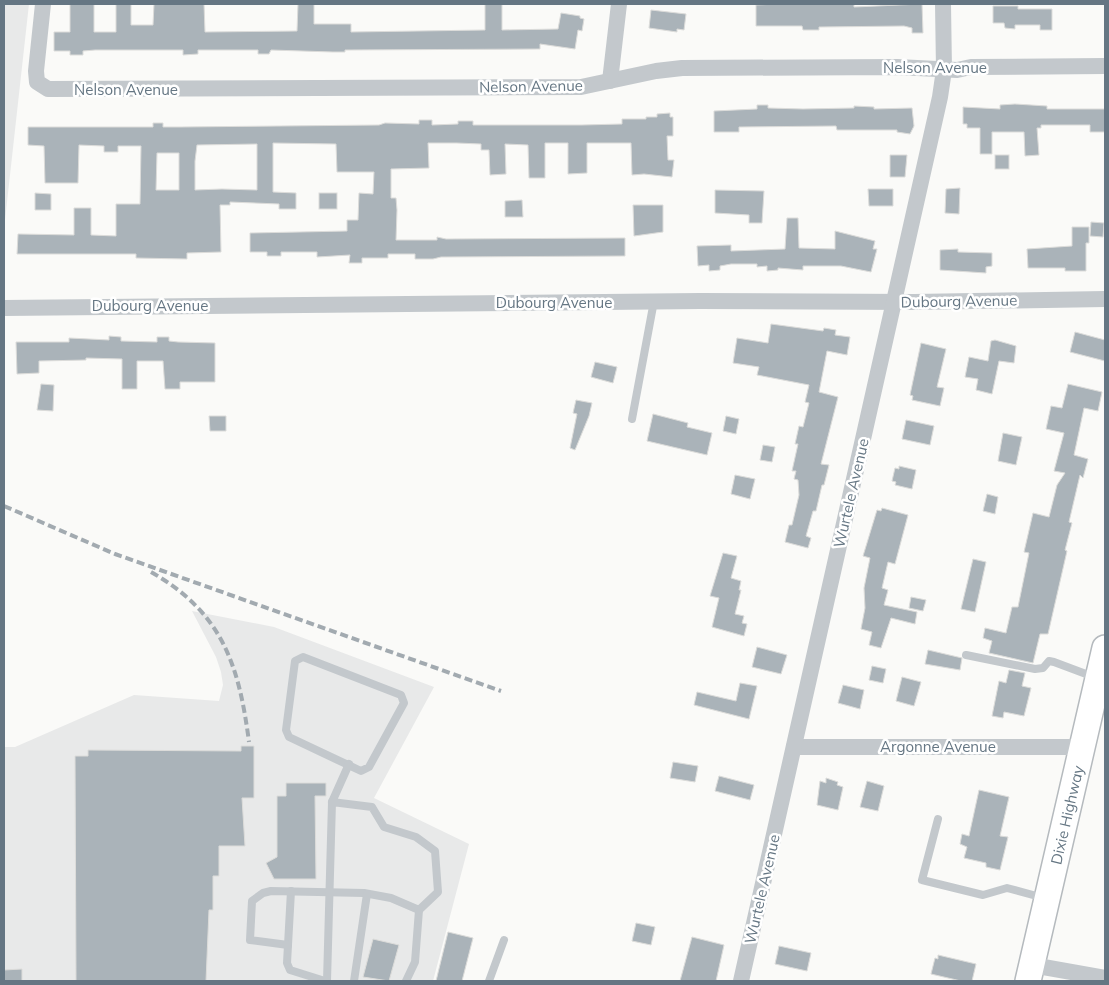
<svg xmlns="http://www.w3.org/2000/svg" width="1109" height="985" viewBox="0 0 1109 985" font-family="Mulish,sans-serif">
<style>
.built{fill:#e8e9e9}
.building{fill:#aab3b9;stroke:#dcdcda;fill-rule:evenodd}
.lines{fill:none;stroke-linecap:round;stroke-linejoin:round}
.primary-casing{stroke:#b5babe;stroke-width:28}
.lane{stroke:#c3c8cc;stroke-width:8}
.street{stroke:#c3c8cc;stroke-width:16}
.primary{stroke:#fff;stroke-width:25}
.rail{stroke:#a2aab0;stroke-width:4;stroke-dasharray:8 4;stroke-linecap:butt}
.labels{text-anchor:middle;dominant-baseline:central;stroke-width:5;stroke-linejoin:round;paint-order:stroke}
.street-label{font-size:15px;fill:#657683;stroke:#fff}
</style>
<rect width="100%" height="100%" fill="#fafaf8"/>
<g class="built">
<polygon points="4,4 29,4 4,229"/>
<polygon points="192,611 274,627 434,687 374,798 469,844 433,981 4,981 4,747 15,747 134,695 219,701 223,685 221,672 216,657"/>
</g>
<g class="building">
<polygon points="70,4 94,4 94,32 116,32 116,4 131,4 131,25 153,25 154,4 204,4 205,32 297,31 298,4 314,4 314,24 351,24 351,32 485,30 485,4 502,4 502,30 558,29 561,13 580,16 580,18 584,19 582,31 578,30 575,49 540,44 540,49 345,50 345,52 333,52 271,50 269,54 258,54 258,50 198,50 198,54 183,55 183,50 95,50 83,51 83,55 70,55 70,51 54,51 54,32 70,32"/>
<polygon points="777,4 854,4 854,7 922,4 923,33 912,33 912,28 904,26 819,27 819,30 803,30 802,26 756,26 756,5"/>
<polygon points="993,6 1018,6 1018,9 1052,9 1052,30 1040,30 1040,25 1015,25 1015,29 1005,28 1004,23 993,23"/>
<polygon points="651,10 686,14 684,30 677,29 677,32 649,28"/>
<polygon points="1015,104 1047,106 1047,109 1105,109 1105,132 1090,132 1090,125 1041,125 1041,128 1037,128 1039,155 1025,156 1024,132 992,132 992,154 980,154 980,128 967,128 967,124 963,124 963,107 1000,109 1000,105"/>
<polygon points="757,105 768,105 768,108 803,109 854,108 854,106 874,107 874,109 912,108 914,126 910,134 897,132 897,130 837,130 836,126 739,127 739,132 714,132 714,111 757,109"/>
<path d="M 670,113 L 670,117 L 673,117 L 673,136 L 667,136 L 668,160 L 674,160 L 672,177 L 644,174 L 632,175 L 631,143 L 587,143 L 587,173 L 568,174 L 568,143 L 545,143 L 545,178 L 529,178 L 528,145 L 505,144 L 506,174 L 490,175 L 489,150 L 481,150 L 481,144 L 457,143 L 428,143 L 429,168 L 391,169 L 391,198 L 396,198 L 397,210 L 396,240 L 437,240 L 437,237 L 446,239 L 625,238 L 625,256 L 441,257 L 433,259 L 415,259 L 415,254 L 388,254 L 388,258 L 362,258 L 362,263 L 349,263 L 350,255 L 317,257 L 317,252 L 281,252 L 281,256 L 267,256 L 267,252 L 250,252 L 250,233 L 347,231 L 347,220 L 358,220 L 359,193 L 373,194 L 374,172 L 337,172 L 336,144 L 273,143 L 273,192 L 296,193 L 296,209 L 279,209 L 279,204 L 230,202 L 230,205 L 220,205 L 221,252 L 187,253 L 187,259 L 136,258 L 136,254 L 17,254 L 18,234 L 74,235 L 74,208 L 91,208 L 91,235 L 116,236 L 116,204 L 140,204 L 141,146 L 118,146 L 118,152 L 104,152 L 104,146 L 79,145 L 78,183 L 45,183 L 44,146 L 28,145 L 28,127 L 153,127 L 153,123 L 163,123 L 163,127 L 180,127 L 379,125 L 385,123 L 419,124 L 419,120 L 432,120 L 432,125 L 458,124 L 458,121 L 473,121 L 473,125 L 582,125 L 622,124 L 622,119 L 646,119 L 646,117 L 657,117 L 657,114 ZM 257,144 L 257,190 L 222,189 L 195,190 L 195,161 L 197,145 ZM 157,153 L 179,153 L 179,190 L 156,190 Z"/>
<polygon points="890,155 907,155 905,177 890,177"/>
<rect x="995" y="155" width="14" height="14"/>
<polygon points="960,188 959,214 945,213 946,189"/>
<polygon points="868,189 893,189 893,206 869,206"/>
<polygon points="715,190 764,191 762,223 749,223 749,215 715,213"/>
<polygon points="35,193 51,194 51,210 35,210"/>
<rect x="319" y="193" width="18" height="16"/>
<polygon points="522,200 523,217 505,217 505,201"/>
<polygon points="633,205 663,205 663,232 634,236"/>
<polygon points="787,218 798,218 799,248 835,249 835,231 875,241 873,249 877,249 871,272 841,266 803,266 803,270 778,268 778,270 767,271 767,266 757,267 757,264 731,264 720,266 720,270 709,271 709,265 698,266 697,246 731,245 731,251 785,249"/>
<polygon points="1091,222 1104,223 1103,237 1090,236"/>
<polygon points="1072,227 1089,227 1089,243 1086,243 1086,271 1065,271 1065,268 1028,268 1027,249 1072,246"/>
<polygon points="958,249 958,252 992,253 992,266 986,267 986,273 940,270 940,250"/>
<polygon points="771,324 823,331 824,328 836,330 835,335 850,337 847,355 827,351 819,392 838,397 821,464 829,465 824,485 822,485 816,511 813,511 806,536 811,538 808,548 785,542 789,525 792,525 799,495 798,480 794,479 796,471 792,471 798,444 795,444 799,426 803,427 809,403 805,402 809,385 757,375 759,367 733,363 737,338 768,343"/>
<polygon points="1075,332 1105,340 1105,361 1070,352"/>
<polygon points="109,336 121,337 121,341 157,342 157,337 169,337 169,341 178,342 215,343 215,382 180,382 180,389 165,389 163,361 137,361 137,389 122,389 122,359 86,358 86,360 39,361 39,373 17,374 16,342 69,342 69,338 109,340"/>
<polygon points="995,340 1016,346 1014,363 999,361 992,394 976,390 978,379 965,377 969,357 988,361 991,341"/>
<polygon points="921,343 946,349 937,387 944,388 940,406 912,400 913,396 910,395"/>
<polygon points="595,362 617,367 613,383 591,377"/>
<polygon points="41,384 54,385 53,411 37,410"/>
<polygon points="1068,384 1102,392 1098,411 1084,408 1074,455 1088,459 1083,478 1080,475 1069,522 1072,523 1065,550 1067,551 1048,634 1040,634 1033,663 989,653 992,641 983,638 985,628 1006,633 1012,607 1018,607 1029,553 1024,552 1033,513 1049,517 1057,485 1065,473 1054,471 1064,433 1046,429 1051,406 1062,408"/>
<polygon points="576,400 592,403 589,416 575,450 570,448 577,414 573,413"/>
<polygon points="653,414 688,423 687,427 712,433 707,455 647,441"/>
<polygon points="209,416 226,416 226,431 210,431"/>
<polygon points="726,416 739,419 736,434 723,431"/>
<polygon points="906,420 934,426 930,445 902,439"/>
<polygon points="1003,433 1022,437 1016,465 998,461"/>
<polygon points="763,445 775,447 772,462 760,460"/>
<polygon points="899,466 916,470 912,489 895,485 896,482 892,481 895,468 899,469"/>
<polygon points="735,475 755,479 750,499 731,494"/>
<polygon points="987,494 998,497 995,514 983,511"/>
<polygon points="882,508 908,515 895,564 888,562 882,588 888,590 884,605 917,612 915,624 891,618 881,648 869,645 872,632 861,629 865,608 864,588 870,558 863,556 877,510 881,511"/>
<polygon points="723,553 737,556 731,578 741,581 739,590 741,590 735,614 744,616 742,623 747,624 744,636 712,627 719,598 710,596"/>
<polygon points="973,559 986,562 975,612 961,609"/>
<polygon points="911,597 926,600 923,611 909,608"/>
<polygon points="757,647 787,655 781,674 752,667"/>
<polygon points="928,650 962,658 960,670 925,664"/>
<polygon points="872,666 886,669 883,683 869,680"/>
<polygon points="1009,670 1025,673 1022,686 1031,688 1024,716 1004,712 1003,718 992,716 999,681 1006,683"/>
<polygon points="902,677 921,682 914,706 896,701"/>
<polygon points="740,683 757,686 749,719 694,705 697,692 736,701"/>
<polygon points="843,685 864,690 860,709 838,703"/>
<polygon points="241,746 254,746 254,798 242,798 245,846 219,846 219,876 213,876 213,910 209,910 206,981 76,981 75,756 88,756 88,750 241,751"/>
<polygon points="673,762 698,766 695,782 670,778"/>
<polygon points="719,776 754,785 750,800 715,791"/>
<polygon points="826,778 838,782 837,785 843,787 838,810 817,805 820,781 826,783"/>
<polygon points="867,781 884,786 878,811 860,807"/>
<polygon points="286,783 326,783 326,796 315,796 316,879 274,879 266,863 277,857 277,796 286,796"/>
<polygon points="979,790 1009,797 1000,836 1008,837 1000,870 986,867 986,863 964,858 967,847 960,844 962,834 969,836"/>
<polygon points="636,923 655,927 651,945 632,941"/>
<polygon points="448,932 473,938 462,981 436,981"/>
<polygon points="692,937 724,945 716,981 680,981"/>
<polygon points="373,939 399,945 389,981 363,977"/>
<polygon points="779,946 811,953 807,971 775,964"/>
<polygon points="938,955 976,964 972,981 961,981 931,974 935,958 938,959"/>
<polygon points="22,969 22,981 4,981 4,970"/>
</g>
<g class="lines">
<g class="primary-casing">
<polyline id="primary" points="1028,981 1105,648"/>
</g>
<g class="lane">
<polyline points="632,419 654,301"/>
<polyline points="966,655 1035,669 1043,668 1049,661 1054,662 1094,677"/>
<polygon points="303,657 401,695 404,703 369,767 361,771 289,737 286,730 295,661"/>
<polyline points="332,802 349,764"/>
<polyline points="938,819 922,880 983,895 1007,888 1044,898"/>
<polyline points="291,891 287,963 290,970 325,981"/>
<polyline points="288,945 250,940 252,901 263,893 271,891 364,893 391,898 419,910 415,962 406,981"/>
<polyline points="327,981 332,802 372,807 384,827 416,837 435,851 438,892 419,910"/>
<polyline points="354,981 367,894"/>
<polyline points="489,981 504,940"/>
</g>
<g class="street">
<polyline points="43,4 36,71 37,82 48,89 581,87 656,71 682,68 897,67 957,70 971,67 1105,66"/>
<polyline points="610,81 619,4"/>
<polyline points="4,308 700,301 914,302 1105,299"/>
<polyline points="794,747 1083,747"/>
<polyline points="1032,965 1105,978"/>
<polyline points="741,981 940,97 944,70 943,4"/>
</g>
<use href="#primary" class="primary"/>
<g class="rail">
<polyline points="4,506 115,554 501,691"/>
<path d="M 151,572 C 223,613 239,666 249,742"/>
</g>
</g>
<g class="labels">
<g class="street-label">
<text x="935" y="67">Nelson Avenue</text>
<text transform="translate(531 86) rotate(-1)">Nelson Avenue</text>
<text x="126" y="89">Nelson Avenue</text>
<text transform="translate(959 301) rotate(-1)">Dubourg Avenue</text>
<text x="554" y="302">Dubourg Avenue</text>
<text x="150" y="305">Dubourg Avenue</text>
<text transform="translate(851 493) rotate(-77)">Wurtele Avenue</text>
<text x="938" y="746">Argonne Avenue</text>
<text transform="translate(1067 815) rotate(-77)">Dixie Highway</text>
<text transform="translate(762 889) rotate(-77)">Wurtele Avenue</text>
</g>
</g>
<rect width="1109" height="985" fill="none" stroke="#657683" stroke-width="10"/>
</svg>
